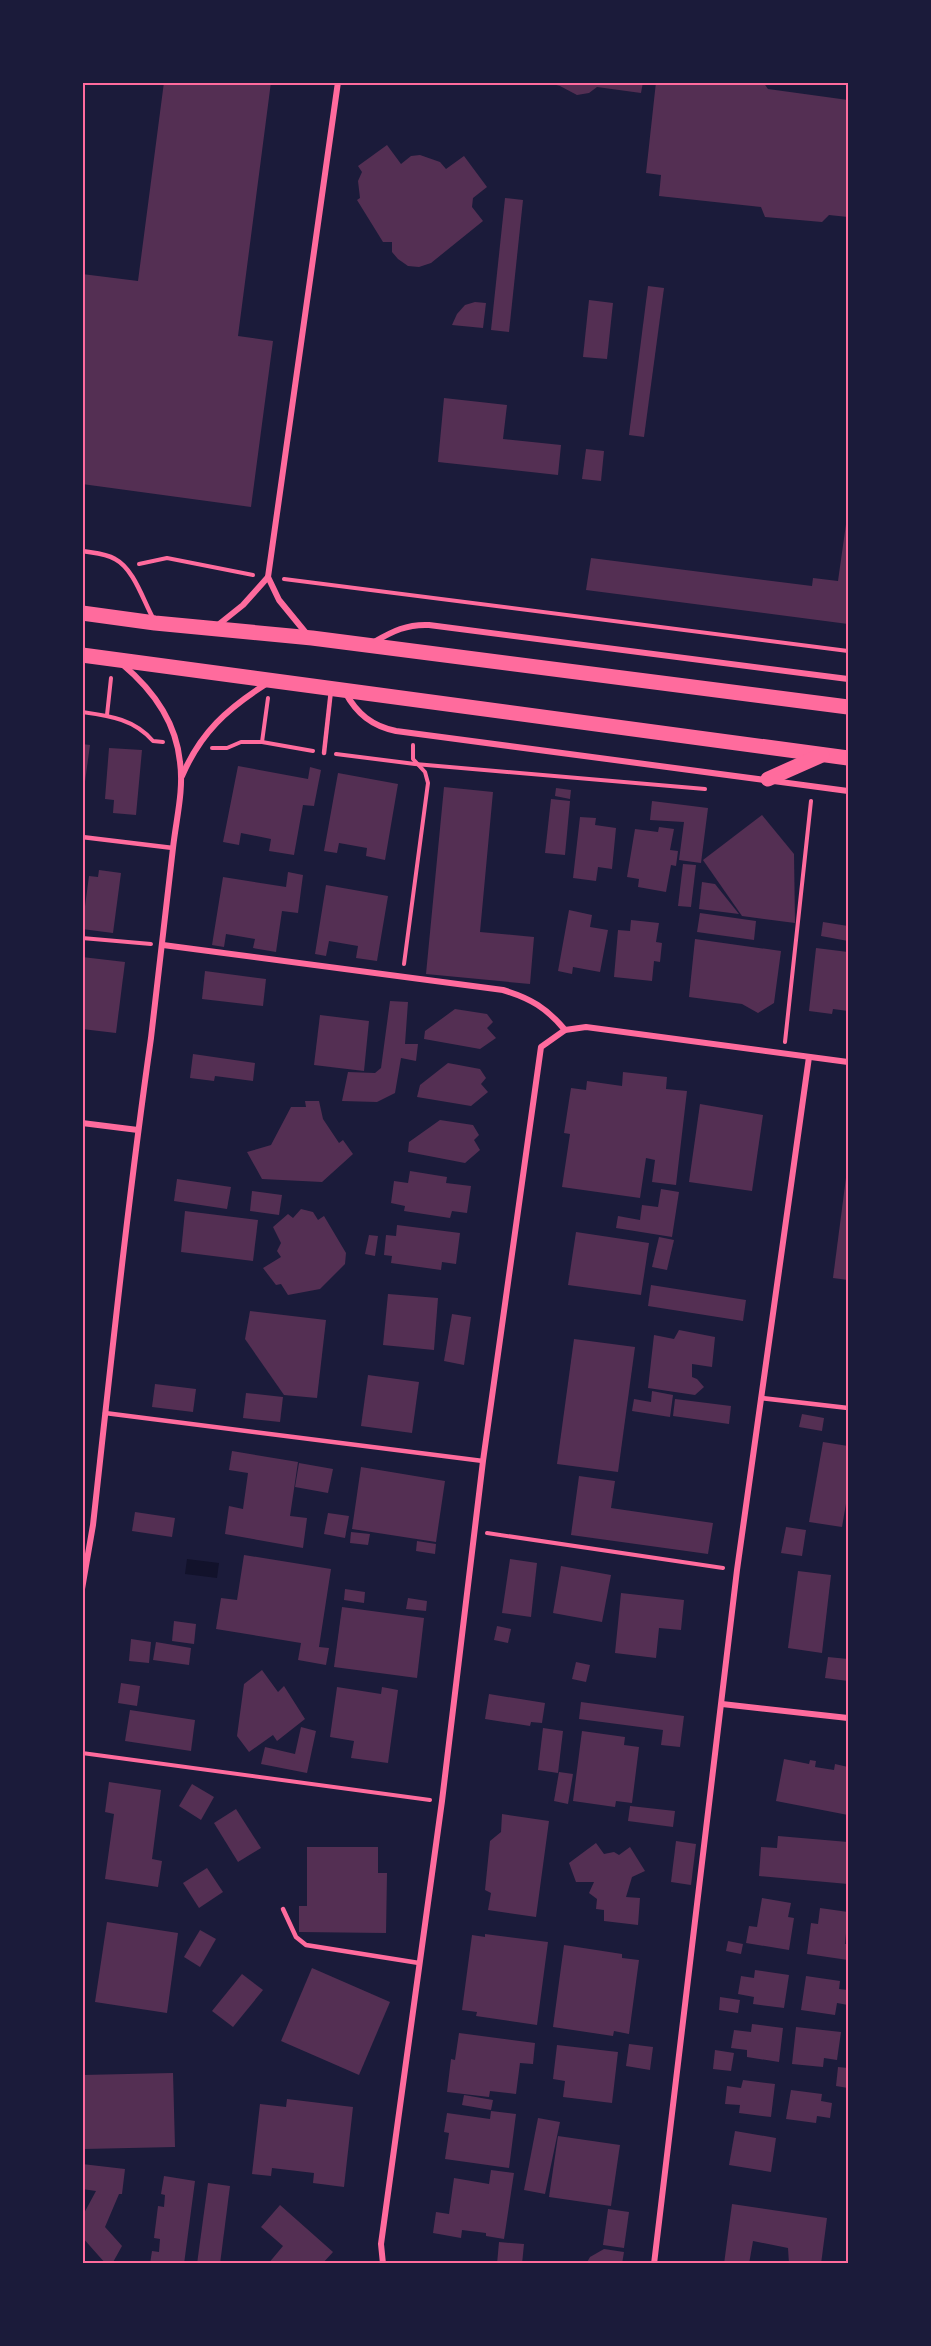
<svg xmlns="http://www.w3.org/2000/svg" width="931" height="2346" viewBox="0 0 931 2346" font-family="'Public Sans',sans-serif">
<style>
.water{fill:#12122b}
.building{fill:#542f53}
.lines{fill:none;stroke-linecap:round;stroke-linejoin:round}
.path{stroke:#ff6b9d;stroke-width:4}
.service{stroke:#ff6b9d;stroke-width:4.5}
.minor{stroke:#ff6b9d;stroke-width:6}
.primary{stroke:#ff6b9d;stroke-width:15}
.neatline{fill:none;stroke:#ff6b9d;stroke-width:2}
</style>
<rect width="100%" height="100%" fill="#1b1b3a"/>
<polygon class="water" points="187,1559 219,1563 217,1578 185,1574"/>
<g class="building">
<polygon points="164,82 271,82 238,336 273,341 251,507 82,484 82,274 138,281"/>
<polygon points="545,82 643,82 641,93 597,87 589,93 577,95 560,86"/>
<polygon points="656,82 763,82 768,89 848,100 848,217 829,215 822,222 765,217 761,207 659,196 661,175 646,173"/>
<polygon points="387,145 401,164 411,156 420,155 440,162 446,169 464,156 487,187 473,198 472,207 483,221 431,263 419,267 408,266 398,259 392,252 392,242 383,242 357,200 360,198 358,181 362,172 358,166"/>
<polygon points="505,198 523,200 509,332 491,330"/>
<polygon points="648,286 664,288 644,437 629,435"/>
<polygon points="589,300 613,303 607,359 583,357"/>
<polygon points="475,302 486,303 483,328 452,325 457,314 465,305"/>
<polygon points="444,398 507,405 503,439 561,445 558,475 438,462"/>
<polygon points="586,449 604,451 601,481 582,479"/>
<polygon points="847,517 848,624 586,590 591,558 812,586 813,578 838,581"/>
<polygon points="82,744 90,745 84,789 82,789"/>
<polygon points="109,748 142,750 136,815 113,813 114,800 105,799"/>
<polygon points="238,766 308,779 310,767 321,770 314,806 303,805 294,855 269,851 271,839 241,833 239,845 223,842"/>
<polygon points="338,773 398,784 385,860 366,856 367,848 339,843 337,853 324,851"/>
<polygon points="444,787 493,792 480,932 534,937 530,984 426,974"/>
<polygon points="556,788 571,790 570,799 555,796"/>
<polygon points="551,799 570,801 565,855 545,853"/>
<polygon points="652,801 708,808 701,863 679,860 684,822 650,820"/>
<polygon points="762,815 794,854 795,923 742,916 703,860"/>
<polygon points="580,817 596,818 595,825 616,828 612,869 598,867 596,881 573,878"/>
<polygon points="659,827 674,829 670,850 678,851 676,866 671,865 666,892 638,887 639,879 627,877 635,829 658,832"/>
<polygon points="683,864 696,865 691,907 678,906"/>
<polygon points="99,870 121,873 113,933 82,929 89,876 98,877"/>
<polygon points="288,872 303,875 298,913 282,911 276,952 253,948 255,939 226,934 224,947 212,945 223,877 286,887"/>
<polygon points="702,882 715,884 739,914 699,909"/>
<polygon points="326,885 388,896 377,961 356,958 358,946 329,941 326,956 315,954"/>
<polygon points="569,910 592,915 590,927 608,930 600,972 573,967 572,974 558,971"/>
<polygon points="700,913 756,921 754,940 697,932"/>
<polygon points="631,920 659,923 656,942 662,943 660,962 654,961 652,981 614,977 618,930 630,931"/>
<polygon points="823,922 848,926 848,941 821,936"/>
<polygon points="695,939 781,951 774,1003 758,1013 742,1004 689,997"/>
<polygon points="816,948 848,952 848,1011 833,1009 832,1014 809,1011"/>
<polygon points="82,957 125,962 116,1033 82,1029"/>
<polygon points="205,971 266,979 263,1006 202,999"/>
<polygon points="390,1001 408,1002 405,1044 418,1044 416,1061 401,1058 395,1093 377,1102 342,1101 348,1072 375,1073 381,1068"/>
<polygon points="455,1009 487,1014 493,1022 487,1028 496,1038 480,1049 424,1039 425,1031"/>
<polygon points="320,1015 369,1021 364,1071 314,1065"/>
<polygon points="193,1054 255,1063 253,1081 215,1076 214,1081 190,1078"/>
<polygon points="448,1063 480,1069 486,1078 481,1084 488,1092 471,1106 417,1097 420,1085"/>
<polygon points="623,1072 667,1077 666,1089 687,1091 676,1185 652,1182 655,1160 646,1158 640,1198 562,1187 570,1134 564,1133 571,1088 586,1090 587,1081 622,1086"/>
<polygon points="305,1101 319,1101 323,1119 339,1143 343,1140 353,1154 322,1182 262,1179 247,1152 271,1145 291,1107 306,1107"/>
<polygon points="700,1104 763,1115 752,1191 689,1182"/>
<polygon points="440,1120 473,1125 479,1135 474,1140 480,1150 465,1163 408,1152 409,1142"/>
<polygon points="847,1170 848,1170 848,1280 833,1278"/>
<polygon points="410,1171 447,1177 446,1183 471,1186 467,1213 452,1211 450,1218 404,1211 405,1206 391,1203 394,1181 408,1183"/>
<polygon points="177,1179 231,1187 227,1209 174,1201"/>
<polygon points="661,1189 679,1192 672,1237 616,1228 618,1216 640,1220 642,1205 658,1207"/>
<polygon points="252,1191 282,1195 279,1215 250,1211"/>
<polygon points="301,1209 313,1212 318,1220 324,1216 346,1253 345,1264 320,1289 288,1295 281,1284 276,1285 263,1268 281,1257 277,1251 281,1243 273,1227 288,1214 293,1218"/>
<polygon points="185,1211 258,1220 253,1261 181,1252"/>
<polygon points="397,1225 460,1233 456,1264 442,1262 441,1270 391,1263 392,1256 384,1255 386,1235 396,1236"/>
<polygon points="576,1232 649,1243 641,1295 568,1285"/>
<polygon points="369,1235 378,1236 375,1256 365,1254"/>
<polygon points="659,1237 674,1240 667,1270 652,1267"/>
<polygon points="651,1285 746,1300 743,1321 648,1306"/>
<polygon points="388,1294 438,1298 434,1350 383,1345"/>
<polygon points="250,1311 326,1320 317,1398 284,1395 245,1339"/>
<polygon points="452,1314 471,1317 464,1365 444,1361"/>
<polygon points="679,1330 715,1337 712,1367 692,1364 692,1377 697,1379 704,1387 695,1395 648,1388 654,1335 674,1339"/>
<polygon points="574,1339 635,1347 618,1472 557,1464"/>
<polygon points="368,1375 419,1382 412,1433 361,1426"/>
<polygon points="155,1384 196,1389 193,1412 152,1407"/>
<polygon points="652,1391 673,1395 670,1417 632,1411 634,1399 651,1402"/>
<polygon points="246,1393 283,1397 280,1422 243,1418"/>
<polygon points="675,1399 731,1406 729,1424 673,1416"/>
<polygon points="802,1414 824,1418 822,1431 799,1427"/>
<polygon points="823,1442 848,1446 848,1492 842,1527 809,1522"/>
<polygon points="232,1451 298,1462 290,1516 307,1518 303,1548 225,1534 229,1506 243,1509 248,1473 229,1470"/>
<polygon points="299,1463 333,1469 328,1493 295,1487"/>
<polygon points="361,1467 445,1481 436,1542 352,1529"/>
<polygon points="579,1476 615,1481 611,1508 713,1523 708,1554 571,1535"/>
<polygon points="135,1512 175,1518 172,1537 132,1531"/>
<polygon points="328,1513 349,1516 345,1538 324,1534"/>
<polygon points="786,1527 806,1530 802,1556 781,1553"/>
<polygon points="351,1532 370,1534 368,1545 350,1543"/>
<polygon points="417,1541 436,1544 435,1554 416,1551"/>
<polygon points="244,1555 331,1569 319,1647 329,1648 326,1665 298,1660 301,1643 216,1629 221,1598 237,1600"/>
<polygon points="510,1559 537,1563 531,1617 502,1613"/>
<polygon points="561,1566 611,1575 602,1622 553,1613"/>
<polygon points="798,1571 831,1575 822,1653 788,1648"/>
<polygon points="345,1589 365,1592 364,1603 344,1600"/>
<polygon points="621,1593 684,1600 681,1630 659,1628 656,1658 615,1653"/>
<polygon points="408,1598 427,1601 426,1611 406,1609"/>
<polygon points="342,1607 424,1618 417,1678 334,1667"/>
<polygon points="174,1621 196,1624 194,1644 172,1641"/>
<polygon points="497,1626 511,1629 508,1643 494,1640"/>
<polygon points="131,1639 151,1642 149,1663 129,1661"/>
<polygon points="156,1642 191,1648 189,1665 153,1660"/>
<polygon points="828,1657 848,1659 848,1681 825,1678"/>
<polygon points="576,1662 590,1665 586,1682 572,1679"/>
<polygon points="262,1670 278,1692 284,1686 305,1719 277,1741 273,1735 249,1752 237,1736 244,1684"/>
<polygon points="121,1683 140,1686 137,1706 118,1703"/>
<polygon points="337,1687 381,1694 382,1687 398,1690 388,1763 351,1758 354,1741 330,1737"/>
<polygon points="489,1694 545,1703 542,1723 531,1722 530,1726 485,1719"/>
<polygon points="581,1702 684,1716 680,1747 661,1745 663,1730 579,1719"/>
<polygon points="130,1710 195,1720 191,1751 125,1741"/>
<polygon points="301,1727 316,1731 307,1773 261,1764 265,1747 295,1754"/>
<polygon points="543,1728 563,1731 558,1773 538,1770"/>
<polygon points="582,1731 625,1737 624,1745 639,1747 632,1803 616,1801 615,1807 573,1801"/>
<polygon points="784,1759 809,1764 810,1760 816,1761 815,1767 834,1770 835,1764 848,1767 848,1815 776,1801"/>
<polygon points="559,1772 573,1774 568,1804 554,1801"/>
<polygon points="109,1782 161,1790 152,1859 162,1861 158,1887 105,1879 114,1814 105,1812"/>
<polygon points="192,1784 214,1797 201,1820 179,1806"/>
<polygon points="630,1806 675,1811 673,1827 628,1821"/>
<polygon points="236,1809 261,1848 238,1862 214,1823"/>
<polygon points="502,1814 549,1821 536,1917 488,1910 491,1893 485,1890 490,1841 501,1832"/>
<polygon points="778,1836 848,1842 848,1884 759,1876 761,1847 777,1848"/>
<polygon points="676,1841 696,1844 691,1885 671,1882"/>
<polygon points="596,1843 604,1854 614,1852 619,1855 630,1847 645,1871 632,1877 626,1897 640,1898 638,1925 604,1921 604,1910 596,1909 597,1899 589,1893 594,1882 576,1882 569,1863"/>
<polygon points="307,1847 378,1847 378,1873 387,1873 386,1933 299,1932 299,1906 307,1906"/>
<polygon points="207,1868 223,1892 199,1908 183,1883"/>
<polygon points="762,1898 791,1903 788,1917 794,1918 789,1950 746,1943 749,1926 757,1927"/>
<polygon points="820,1908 848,1912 845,1944 848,1944 848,1960 807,1954 811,1923 818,1924"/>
<polygon points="107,1922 178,1933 167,2013 95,2002"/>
<polygon points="200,1930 216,1939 200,1967 184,1957"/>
<polygon points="485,1934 548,1942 537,2025 476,2016 477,2012 462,2010 472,1935 485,1937"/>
<polygon points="728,1941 743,1944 741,1954 726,1951"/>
<polygon points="564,1945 622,1954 622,1958 639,1960 629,2034 614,2031 613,2036 553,2027"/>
<polygon points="312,1968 390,2002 359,2075 281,2041"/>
<polygon points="755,1970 789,1975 784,2008 753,2004 754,1997 738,1994 741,1976 754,1978"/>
<polygon points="242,1974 263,1990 233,2027 212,2011"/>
<polygon points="806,1976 840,1981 839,1989 848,1990 848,2005 837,2003 835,2015 801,2010"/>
<polygon points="720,1997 740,2000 738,2013 719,2010"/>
<polygon points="752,2024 783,2028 779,2062 747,2057 747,2050 731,2048 734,2030 751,2032"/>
<polygon points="796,2027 841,2032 837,2060 824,2058 823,2067 792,2064"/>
<polygon points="459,2033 535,2043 533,2064 520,2063 516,2094 490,2091 489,2097 447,2092 451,2059 455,2060"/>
<polygon points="629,2044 653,2047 650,2070 626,2066"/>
<polygon points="557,2045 618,2052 612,2103 563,2097 565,2081 553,2079"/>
<polygon points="715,2050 734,2053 731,2071 713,2069"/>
<polygon points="838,2067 848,2068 848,2088 836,2086"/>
<polygon points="173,2073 175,2147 84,2149 82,2075"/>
<polygon points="743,2080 775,2084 771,2117 739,2113 740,2105 725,2104 727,2086 741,2088"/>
<polygon points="791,2090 822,2094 821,2101 832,2103 830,2118 817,2116 816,2123 786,2119"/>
<polygon points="464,2095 493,2100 491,2110 462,2105"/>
<polygon points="287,2099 353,2107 344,2187 313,2183 314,2173 272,2168 271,2176 252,2174 260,2104 286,2107"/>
<polygon points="491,2111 516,2114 509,2168 445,2159 449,2133 444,2132 447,2113 490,2119"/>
<polygon points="538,2118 560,2122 545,2194 524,2190"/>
<polygon points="735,2131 776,2138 771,2172 729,2165"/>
<polygon points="558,2136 620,2145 611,2206 549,2197"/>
<polygon points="82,2164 125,2169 122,2194 119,2194 105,2227 122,2246 112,2264 106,2264 82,2237 82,2217 96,2191 82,2189"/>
<polygon points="491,2170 514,2173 504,2239 486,2236 486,2233 462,2230 461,2238 433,2233 436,2212 449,2214 454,2178 489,2184"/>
<polygon points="164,2176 195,2181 184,2264 150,2264 152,2251 159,2252 160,2239 154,2238 158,2206 164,2207 165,2195 161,2194"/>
<polygon points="208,2183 230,2186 220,2264 197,2264"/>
<polygon points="732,2204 827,2218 821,2264 789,2264 788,2248 753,2241 749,2264 724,2264"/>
<polygon points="280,2205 333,2252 322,2264 268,2264 283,2246 261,2227"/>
<polygon points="608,2209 629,2212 624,2248 603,2245"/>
<polygon points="499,2242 524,2244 522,2264 497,2264"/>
<polygon points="604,2249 624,2252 622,2264 586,2264 590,2257"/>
</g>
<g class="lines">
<g class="path">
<polyline points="139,564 167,558 253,575"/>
<polyline points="284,579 848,651"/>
<path d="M 82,712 C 110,716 134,719 153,741 L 163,742"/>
<polyline points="107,715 111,678"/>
<polyline points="262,742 268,698"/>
<polyline points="212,748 227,748 241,742 262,742 313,751"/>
<polyline points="336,754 415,764 705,789"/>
<polyline points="82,938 151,944"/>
<polyline points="404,964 428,783 425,772 413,759 413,745"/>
<polyline points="785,1042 811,801"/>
<polyline points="487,1533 723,1568"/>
<polyline points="82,1753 430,1800"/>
</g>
<g class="service">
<path d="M 82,551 C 93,553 105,553 115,559 C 134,569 143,600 153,618"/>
<polyline points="324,753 331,690"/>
<polyline points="82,837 173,848"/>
<polyline points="761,1398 848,1408"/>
<polyline points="105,1413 483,1461"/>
<polyline points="283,1909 296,1937 306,1945 419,1963"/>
</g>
<g class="minor">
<polyline points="268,577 279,600 306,633"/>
<polyline points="218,625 243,605 268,577 338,82"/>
<path d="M 374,642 C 393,631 407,624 429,625 L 848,679"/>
<path d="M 345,692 C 357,714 372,726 396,731 L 848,791"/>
<path d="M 182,776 C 201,732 227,709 266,684"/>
<path d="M 163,945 L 503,990 C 530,998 547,1008 565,1030"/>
<polyline points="82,1123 138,1130"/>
<path d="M 82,1589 L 93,1525 C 111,1362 128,1200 151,1038 C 159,974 166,911 173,848 C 176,820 184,790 180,762 C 176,722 152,689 122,664"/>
<polyline points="722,1704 848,1718"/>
<polyline points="383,2264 381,2244 442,1801 483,1461 541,1047 565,1030 586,1027 848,1062"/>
<polyline points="654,2264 737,1570 809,1057"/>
</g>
<g class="primary">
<polyline points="82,613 155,623 312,638 848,707"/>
<polyline points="82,655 848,758"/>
<polyline points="768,779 822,755"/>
</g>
</g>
<rect width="931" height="2346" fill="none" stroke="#1b1b3a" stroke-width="168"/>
<rect x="84" y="84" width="763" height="2178" class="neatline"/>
</svg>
